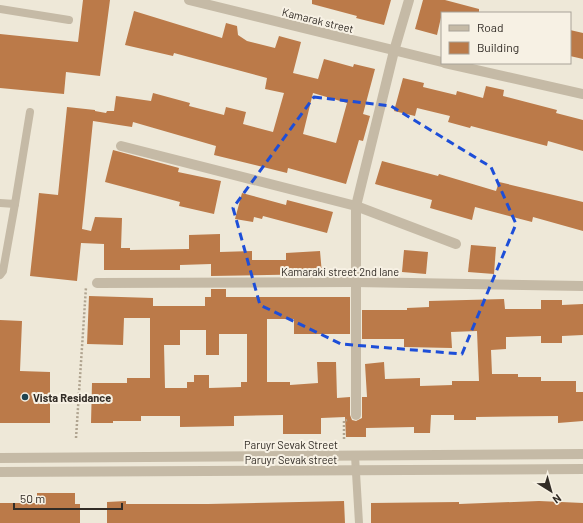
<svg xmlns="http://www.w3.org/2000/svg" width="583" height="523" viewBox="0 0 583 523" font-family="Barlow,sans-serif">
<style>
.building{fill:#bb7a49;fill-rule:evenodd}
.lines{fill:none;stroke-linecap:round;stroke-linejoin:round}
.path{stroke:#b0a490;stroke-width:2.5;stroke-dasharray:2 2;stroke-linecap:butt}
.service{stroke:#c5baa6;stroke-width:8}
.minor{stroke:#c5baa6;stroke-width:10}
.tertiary{stroke:#c5baa6;stroke-width:10}
.marked{fill:none;stroke:#1d4ed8;stroke-width:3;stroke-dasharray:8 5;stroke-linejoin:round}
.poi-dot{fill:#1f434f;stroke:#f7f1e4;stroke-width:1.5}
.labels{text-anchor:middle;dominant-baseline:central;stroke-width:4;stroke-linejoin:round;paint-order:stroke}
.street-label{font-size:11px;fill:#322c26;stroke:#f7f1e4}
.poi-label{font-size:11px;font-weight:bold;fill:#322c26;stroke:#f7f1e4;text-anchor:start}
</style>
<rect width="100%" height="100%" fill="#eee8d8"/>
<g class="building">
<polygon points="83,0 110,0 100,76 66,72 64,94 0,88 0,34 78,42"/>
<polygon points="312,0 391,0 384,25 356,18 357,16 312,4"/>
<polygon points="423,0 445,0 479,9 479,13 442,13 437,35 415,29"/>
<path d="M 134,11 L 222,38 L 226,23 L 237,26 L 238,35 L 247,41 L 275,48 L 279,36 L 301,42 L 293,73 L 318,79 L 324,59 L 353,67 L 354,64 L 375,69 L 363,114 L 370,116 L 363,141 L 359,140 L 346,184 L 288,168 L 287,173 L 214,155 L 216,146 L 133,122 L 132,127 L 93,121 L 82,229 L 91,231 L 95,217 L 122,218 L 121,248 L 130,248 L 130,250 L 189,249 L 189,235 L 220,234 L 220,252 L 252,251 L 252,260 L 286,260 L 286,253 L 320,251 L 322,274 L 211,276 L 211,264 L 180,265 L 180,270 L 104,270 L 104,244 L 81,243 L 77,281 L 30,276 L 39,193 L 58,195 L 67,107 L 95,110 L 95,111 L 106,113 L 107,111 L 114,111 L 116,96 L 151,101 L 153,93 L 190,103 L 189,106 L 224,115 L 226,107 L 246,112 L 243,124 L 273,132 L 284,93 L 265,89 L 267,78 L 174,53 L 173,56 L 125,45 ZM 313,93 L 347,103 L 336,143 L 303,134 Z"/>
<polygon points="570,30 583,33 583,59 570,56"/>
<polygon points="403,78 424,83 423,87 456,95 457,91 483,98 486,86 504,90 503,96 557,110 556,113 583,120 583,151 548,141 547,146 471,126 470,128 448,122 450,116 417,108 415,116 394,111"/>
<polygon points="113,150 179,168 178,172 221,181 214,214 179,206 180,202 105,182"/>
<polygon points="382,161 438,176 439,174 496,191 499,182 583,202 583,231 533,217 532,222 475,207 472,220 430,208 432,200 375,184"/>
<polygon points="242,193 286,205 287,200 333,212 327,233 263,216 262,219 254,217 253,222 235,219"/>
<polygon points="471,245 496,247 494,274 468,272"/>
<polygon points="404,250 428,252 426,274 402,272"/>
<path d="M 211,289 L 226,289 L 226,297 L 350,297 L 350,334 L 294,334 L 294,319 L 267,319 L 267,382 L 290,382 L 290,385 L 318,383 L 317,362 L 336,362 L 337,398 L 350,397 L 350,415 L 352,420 L 356,421 L 362,418 L 362,397 L 367,397 L 365,364 L 384,362 L 385,379 L 420,378 L 420,386 L 452,385 L 452,381 L 479,381 L 477,331 L 451,332 L 452,348 L 404,347 L 404,339 L 362,339 L 362,310 L 407,310 L 407,308 L 429,307 L 429,301 L 504,299 L 505,309 L 541,309 L 541,300 L 562,300 L 562,305 L 583,304 L 583,335 L 562,336 L 562,343 L 541,343 L 541,336 L 506,337 L 506,349 L 491,350 L 492,374 L 518,374 L 518,377 L 541,377 L 541,381 L 576,381 L 576,392 L 583,392 L 583,421 L 558,423 L 558,416 L 476,417 L 476,420 L 454,420 L 454,415 L 431,415 L 430,433 L 414,433 L 414,427 L 366,428 L 366,437 L 346,437 L 345,417 L 321,418 L 321,434 L 283,434 L 283,415 L 234,416 L 234,426 L 180,427 L 180,416 L 141,416 L 141,421 L 113,421 L 113,423 L 91,423 L 92,383 L 127,383 L 127,378 L 150,378 L 150,318 L 124,318 L 123,345 L 87,344 L 89,296 L 153,298 L 153,306 L 205,306 L 205,297 L 211,297 ZM 180,330 L 206,330 L 206,355 L 219,355 L 219,334 L 247,334 L 247,382 L 241,382 L 241,387 L 209,388 L 209,375 L 194,375 L 194,382 L 187,382 L 187,388 L 165,388 L 164,345 L 180,345 Z"/>
<polygon points="0,320 22,321 20,371 50,372 50,423 0,423"/>
<polygon points="37,493 75,493 75,504 80,504 80,523 0,523 0,503 37,503"/>
<polygon points="126,501 126,504 208,504 344,501 345,523 107,523 107,502"/>
<polygon points="539,501 583,503 583,523 371,523 371,503 459,502 459,504"/>
</g>
<g class="lines">
<g class="path">
<polyline points="76,438 86,287"/>
<polyline points="344,439 344,421 347,420"/>
</g>
<g class="service">
<polyline points="0,9 69,20"/>
<polyline points="0,203 15,204 30,112"/>
<polyline points="0,275 3,271 15,204"/>
<polyline points="355,456 359,523"/>
</g>
<g class="minor">
<polyline points="189,0 442,62"/>
<polyline points="445,63 583,94"/>
<polyline points="121,146 356,206 456,244"/>
<polyline points="97,283 355,282 583,286"/>
<polyline points="356,415 356,206 394,51 409,0"/>
</g>
<g class="tertiary">
<polyline points="0,458 583,454"/>
<polyline points="0,472 583,469"/>
</g>
</g>
<path class="marked" d="M 314,97 L 391,106 L 491,167 L 516,224 L 462,354 L 341,344 L 260,305 L 233,208 Z"/>
<circle class="poi-dot" cx="25" cy="397" r="4"/>
<g class="labels">
<g class="street-label">
<text transform="translate(318 20) rotate(14)">Kamarak street</text>
<text x="340" y="271">Kamaraki street 2nd lane</text>
<text x="291" y="444">Paruyr Sevak Street</text>
<text x="291" y="459">Paruyr Sevak street</text>
</g>
<g class="poi-label">
<text x="33" y="397">Vista Residance</text>
</g>
</g>
<rect x="441" y="12" width="130" height="52" fill="#f7f1e4" stroke="#a8a298"/>
<rect x="449" y="25" width="20" height="6" fill="#c5baa6" stroke="#a8a298"/>
<text x="477" y="32" font-size="12" fill="#322c26">Road</text>
<rect x="449" y="42" width="20" height="12" fill="#bb7a49" stroke="#a8a298"/>
<text x="477" y="52" font-size="12" fill="#322c26">Building</text>
<g transform="translate(551 491) rotate(143)" stroke="#f7f1e4" stroke-width="3" paint-order="stroke">
<path d="M0-3L7 15L0 10L-7 15Z" fill="#322c26"/>
<text y="-6" font-size="11" font-weight="bold" text-anchor="middle" fill="#322c26">N</text>
</g>
<path d="M14 503v6h108v-6" fill="none" stroke="#322c26" stroke-width="2"/>
<text x="20" y="503" font-size="12" fill="#322c26" stroke="#f7f1e4" stroke-width="3" paint-order="stroke">50 m</text>
</svg>
